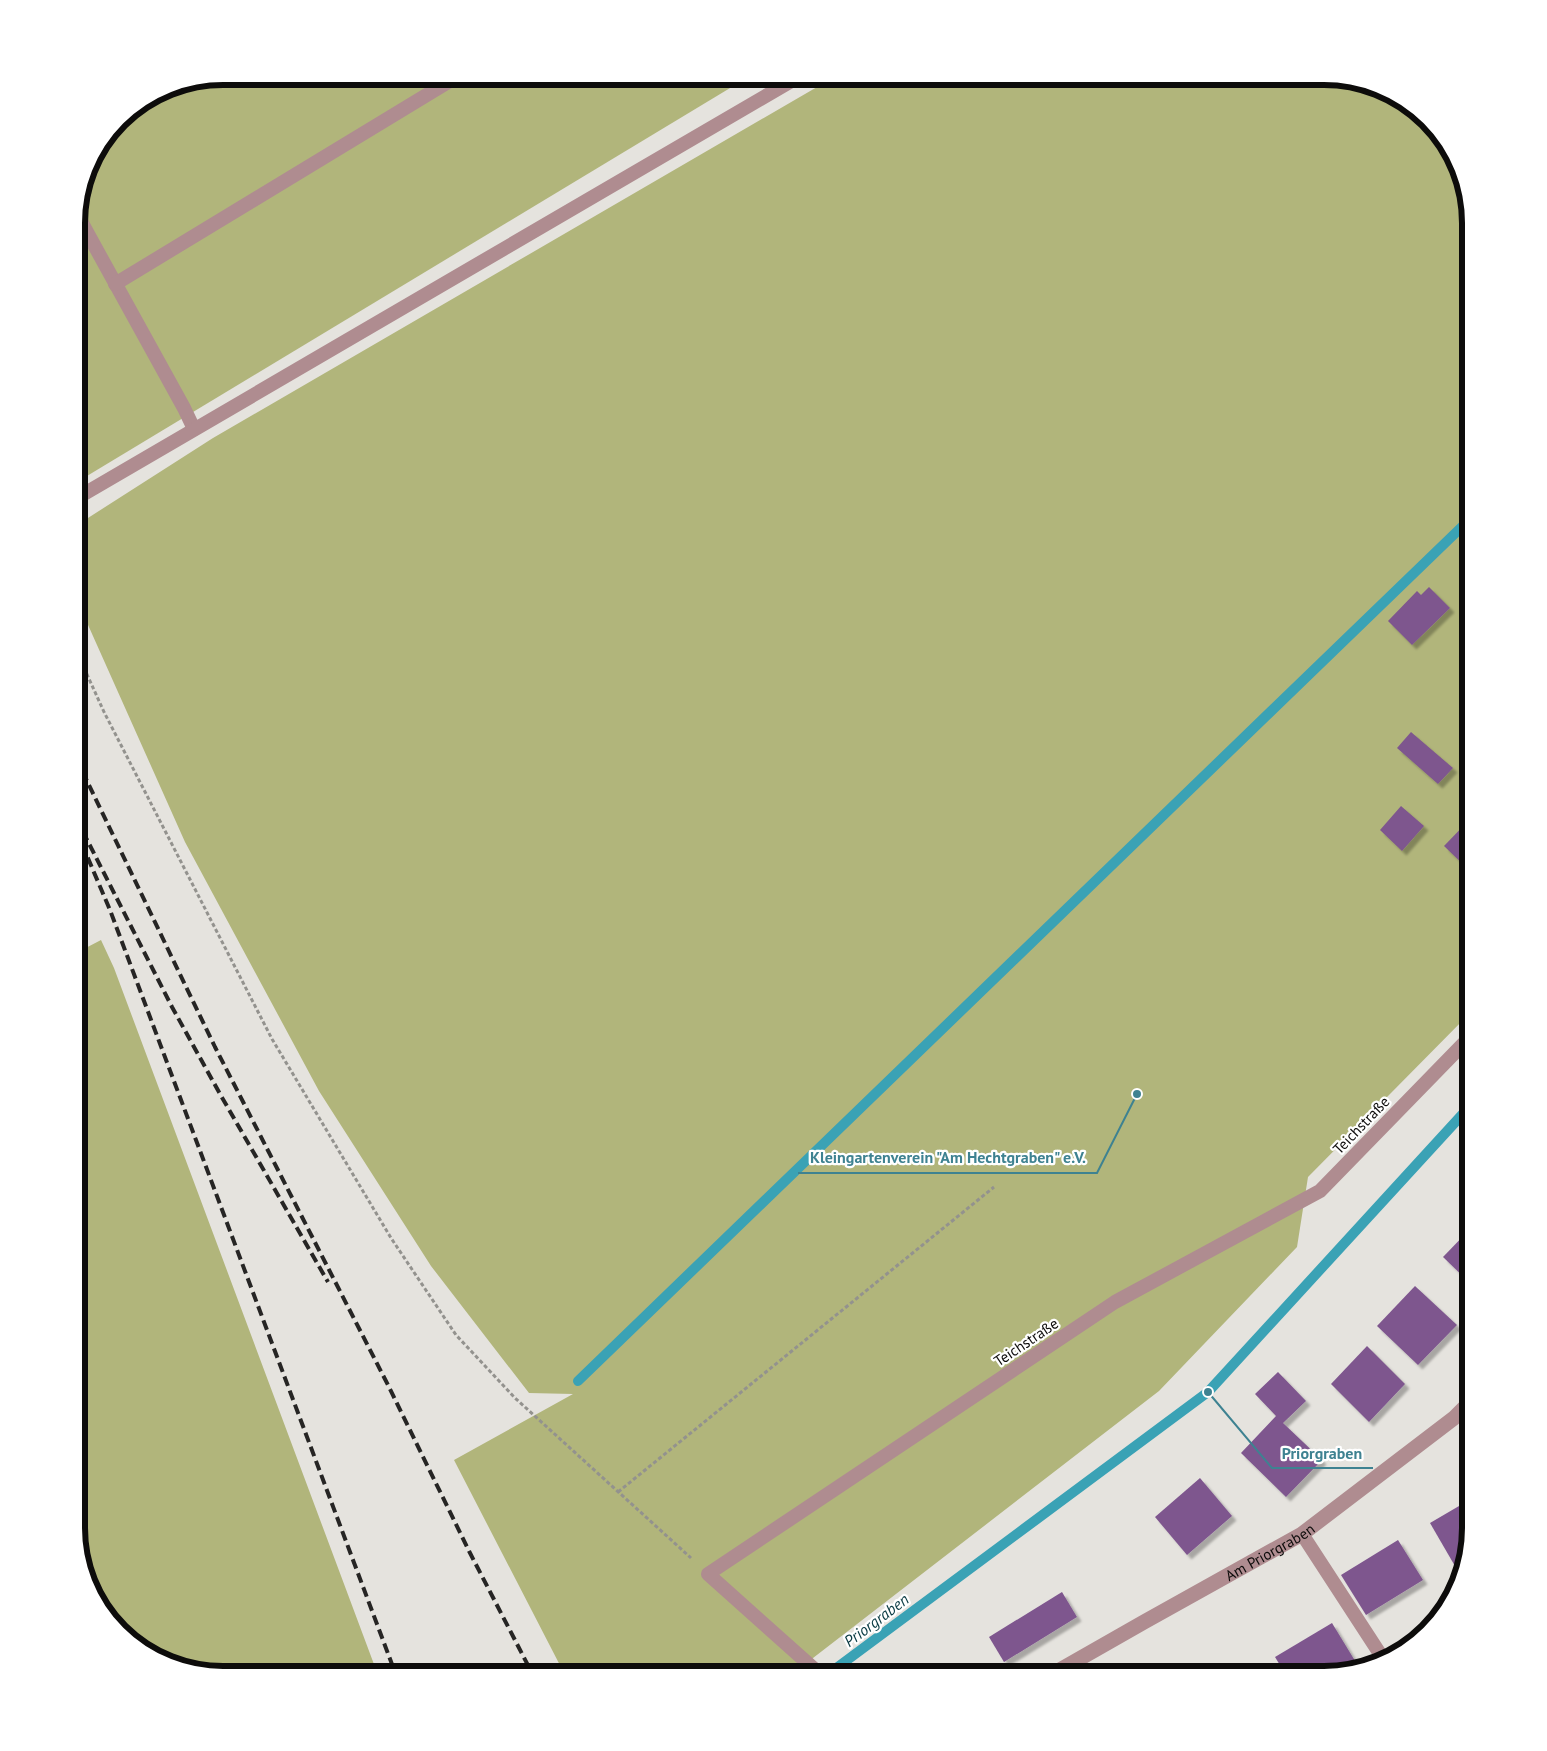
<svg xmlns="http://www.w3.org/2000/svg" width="1547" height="1751" viewBox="0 0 1547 1751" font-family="'PT Sans',sans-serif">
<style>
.green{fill:#b1b57b}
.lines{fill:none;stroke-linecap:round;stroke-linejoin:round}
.stream{stroke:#3aa2b5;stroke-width:10}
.building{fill:#7e568e;filter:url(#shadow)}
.path{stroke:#93928e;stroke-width:3;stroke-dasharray:4 2.5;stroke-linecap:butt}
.lane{stroke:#af8c90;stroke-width:14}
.street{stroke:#af8c90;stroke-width:15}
.rail{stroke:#262524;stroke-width:4;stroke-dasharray:10 5;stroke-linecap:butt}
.labels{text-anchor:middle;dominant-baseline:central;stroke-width:4.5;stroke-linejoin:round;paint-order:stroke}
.street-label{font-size:15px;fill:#0d0c0b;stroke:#fff}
.water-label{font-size:16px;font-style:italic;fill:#093a42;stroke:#fff}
.rim{fill:none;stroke:#0d0c0b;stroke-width:6}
.leader{fill:none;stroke:#3e8291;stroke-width:2}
.callout-dot{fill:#3e8291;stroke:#fff;stroke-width:2}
.callout-label{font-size:16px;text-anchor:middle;font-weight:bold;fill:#3e8291;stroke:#fff;stroke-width:4.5;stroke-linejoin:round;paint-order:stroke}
</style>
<defs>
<filter id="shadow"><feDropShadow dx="4.5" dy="4.5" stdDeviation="1" flood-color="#0004"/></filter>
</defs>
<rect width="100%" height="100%" fill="#e5e3de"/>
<g class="green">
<polygon points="223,76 750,76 77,482 77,213 91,158 126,113 167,87"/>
<polygon points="836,76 1334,77 1389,91 1441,134 1463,175 1471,222 1471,1012 1308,1177 1297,1247 1159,1391 791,1675 565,1675 454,1460 573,1394 529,1393 431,1266 319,1091 185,842 76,598 77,525 213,438"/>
<polygon points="101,940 114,968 378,1675 222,1675 158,1660 106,1617 84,1575 76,1529 76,948 78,952"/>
</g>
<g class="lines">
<g class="stream">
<polyline points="578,1381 1471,518"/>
<polyline points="827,1675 1208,1392 1471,1105"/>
</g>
</g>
<g class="building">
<polygon points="1429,587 1450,608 1412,645 1388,621 1417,591 1421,595"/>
<polygon points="1411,732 1453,768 1438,784 1397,748"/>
<polygon points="1401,806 1424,826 1402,851 1380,830"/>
<polygon points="1471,818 1471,872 1444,846"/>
<polygon points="1471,1228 1471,1284 1443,1257"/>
<polygon points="1415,1286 1457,1325 1418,1365 1377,1326"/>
<polygon points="1367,1346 1405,1384 1369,1422 1331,1384"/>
<polygon points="1278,1372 1306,1401 1283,1423 1322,1460 1286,1497 1241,1453 1276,1416 1255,1394"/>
<polygon points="1200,1478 1232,1516 1187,1555 1155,1517"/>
<polygon points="1471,1499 1471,1529 1459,1573 1430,1523"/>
<polygon points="1398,1540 1423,1580 1366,1615 1341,1575"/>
<polygon points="1062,1592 1077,1617 1004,1662 989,1637"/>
<polygon points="1332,1623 1360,1669 1325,1675 1286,1675 1275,1657"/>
</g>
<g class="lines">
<g class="path">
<polyline points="76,650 104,712 272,1039 391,1238 456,1335 515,1398 691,1558"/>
<polyline points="618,1492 994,1187"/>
</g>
<g class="lane">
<polyline points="77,214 184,408 194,429"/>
<polyline points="115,284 458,76"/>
<polyline points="77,498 800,76"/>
<polyline points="1302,1534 1384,1660"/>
<polyline points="821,1675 708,1574 1115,1302 1320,1191 1471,1036"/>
</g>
<path class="street" id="s1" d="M 1051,1675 L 1144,1622 L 1302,1534 L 1454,1418 L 1471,1401"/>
<g class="rail">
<polyline points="76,758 215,1047 388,1385 469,1551 533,1675"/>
<polyline points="76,818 172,1007 220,1094 328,1282"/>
<polyline points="76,830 110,910 396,1675"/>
</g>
</g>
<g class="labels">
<g class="street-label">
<text transform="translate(1361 1125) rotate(-46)">Teichstraße</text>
<text transform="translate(1026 1342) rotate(-34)">Teichstraße</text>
<text stroke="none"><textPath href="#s1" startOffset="251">Am Priorgraben</textPath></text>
</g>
<g class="water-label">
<text transform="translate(876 1620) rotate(-37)">Priorgraben</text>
</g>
</g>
<path d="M0 0H1547V1751H0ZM223 85H1324A138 138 0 0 1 1462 223V1528A138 138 0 0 1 1324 1666H223A138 138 0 0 1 85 1528V223A138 138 0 0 1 223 85Z" fill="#fff" fill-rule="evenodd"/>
<path class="rim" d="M223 85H1324A138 138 0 0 1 1462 223V1528A138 138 0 0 1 1324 1666H223A138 138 0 0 1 85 1528V223A138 138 0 0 1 223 85Z"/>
<path class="leader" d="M1137 1094L1097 1173H798M1208 1392L1272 1468H1373"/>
<g class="callout-dot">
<circle cx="1137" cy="1094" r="5"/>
<circle cx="1208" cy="1392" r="5"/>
</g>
<g class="callout-label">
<text x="948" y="1163">Kleingartenverein "Am Hechtgraben" e.V.</text>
<text x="1322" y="1459">Priorgraben</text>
</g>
</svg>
